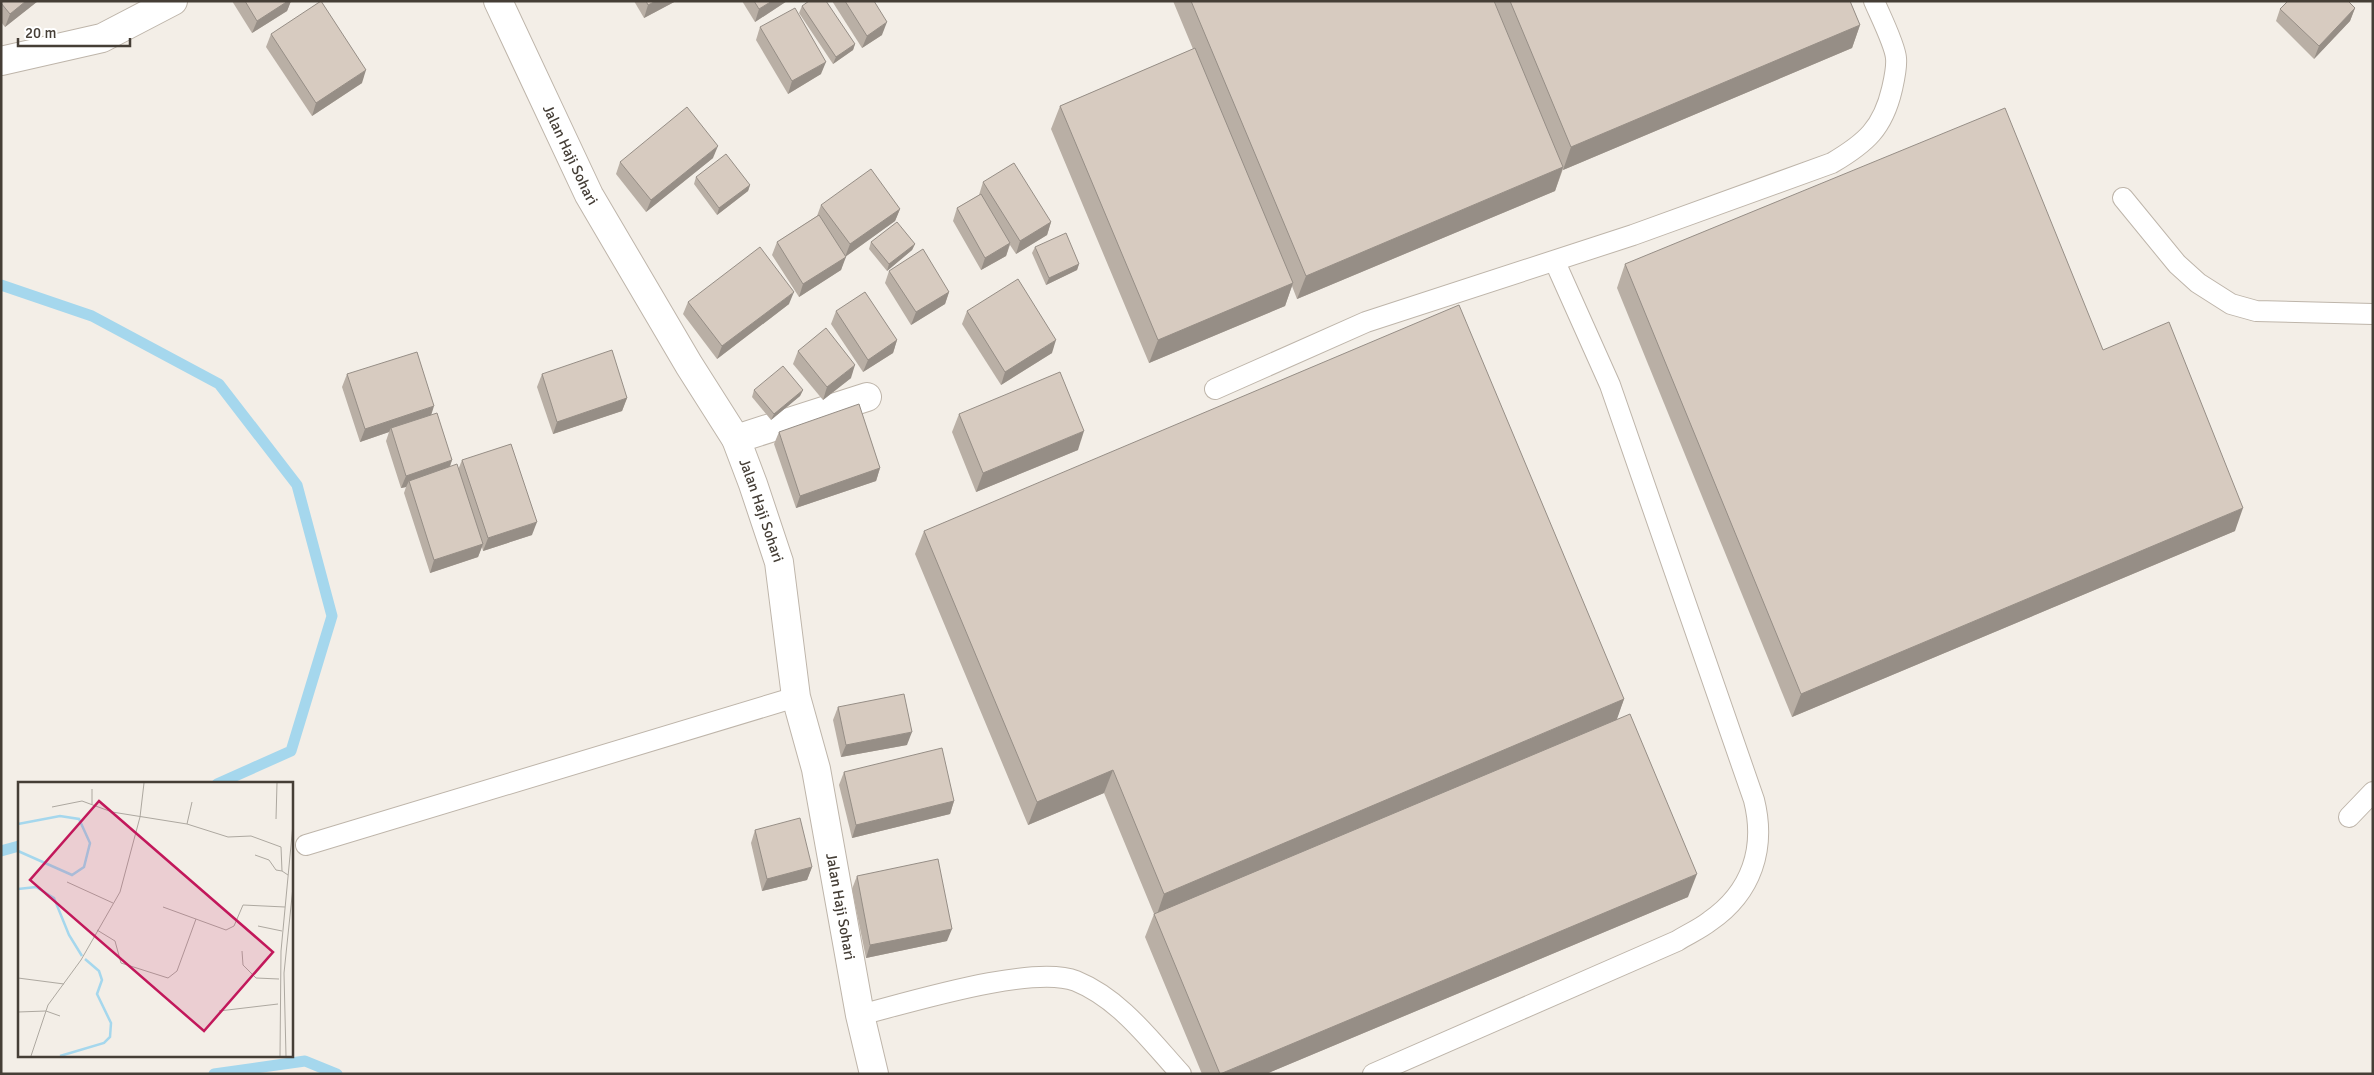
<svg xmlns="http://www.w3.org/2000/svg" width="2374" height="1075" viewBox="0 0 2374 1075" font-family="Signika,sans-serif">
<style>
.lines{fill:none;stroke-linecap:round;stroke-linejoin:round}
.stream{stroke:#a5d7ed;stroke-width:11}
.lane-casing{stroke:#beb5aa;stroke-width:22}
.street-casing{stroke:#beb5aa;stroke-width:30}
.lane{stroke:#fff;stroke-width:20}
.street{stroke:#fff;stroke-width:28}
.wall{fill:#b9afa5}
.shaded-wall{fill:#968e86}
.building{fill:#d7cbc0;stroke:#968e86}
.labels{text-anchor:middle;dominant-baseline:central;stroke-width:5;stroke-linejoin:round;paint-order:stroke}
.street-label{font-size:15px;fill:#453e36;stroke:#fff}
.inset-river{fill:none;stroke:#a5d7ed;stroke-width:2.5}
.inset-road{fill:none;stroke:#ada8a0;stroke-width:1}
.view{fill:#c2185b;fill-opacity:0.15;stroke:#c2185b;stroke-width:2.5}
.inset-edge{fill:none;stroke:#453e36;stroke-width:2.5}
</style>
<rect width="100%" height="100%" fill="#f3eee7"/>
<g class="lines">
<g class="stream">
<polyline points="1,285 92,316 219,384 297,485 332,616 291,751 217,784"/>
<polyline points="1,851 19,846"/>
<polyline points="214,1074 305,1061 337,1074"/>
</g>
<g class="lane-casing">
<g id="lane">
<polyline points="2123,198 2177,264 2198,283 2231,304 2256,311 2373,314"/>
<path d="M 1215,389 L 1366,322 L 1633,235 L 1832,163 C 1866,143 1883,128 1892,89 C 1894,80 1897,68 1896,58 C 1895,45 1880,15 1874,1"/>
<polyline points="2349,817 2373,792"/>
<polyline points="306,845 796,697"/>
<path d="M 860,1015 C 908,1003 1032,964 1076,981 C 1120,999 1150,1040 1181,1074"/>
<path d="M 1373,1074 L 1677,941 C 1688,934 1700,929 1710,921 C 1752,892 1766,848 1754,800 L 1610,385 L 1555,262"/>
</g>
</g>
<g class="street-casing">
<g id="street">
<path id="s1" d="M 498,1 L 589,195 L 689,365 L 736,439 L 753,484 L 779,562 L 796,697 L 816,769 L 860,1015 L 874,1074"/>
<polyline points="1,61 102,38 173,1"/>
<polyline points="736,439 867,397"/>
</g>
</g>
<use href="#lane" class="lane"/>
<use href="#street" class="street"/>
</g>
<g class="wall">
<polygon points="1,1 38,1 5,27 1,22"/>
<polygon points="232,1 291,1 287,11 252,33"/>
<polygon points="634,1 676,1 644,18"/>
<polygon points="742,1 787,1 755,22"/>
<polygon points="832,1 874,1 882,35 862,48"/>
<polygon points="1173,1 1850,1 1860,25 1852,48 1563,170 1563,169 1555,191 1297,299 1292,286 1285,306 1149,363 1051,129 1060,106 1193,49"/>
<polygon points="802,6 855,44 853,50 833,64 799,13"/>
<polygon points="2355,8 2350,21 2314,59 2276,21 2280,9"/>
<polygon points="760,27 821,74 788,94 756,40"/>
<polygon points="271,34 362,83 312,116 266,47"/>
<polygon points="713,158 646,212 616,174 620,162"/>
<polygon points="696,177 750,185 748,191 717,215 694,184"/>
<polygon points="983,182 1051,222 1047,235 1016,254 1010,245 1006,256 981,270 953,221 957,208 979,195"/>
<polygon points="821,205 900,209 895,221 845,257 841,270 799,297 772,255 777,242 817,216"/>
<polygon points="871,242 915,244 912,250 887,271 869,249"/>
<polygon points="1035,247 1079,264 1077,270 1046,285 1032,253"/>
<polygon points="1625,264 2103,350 2235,531 1792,717 1617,288"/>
<polygon points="889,271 949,292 945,304 911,325 885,283"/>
<polygon points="688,302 789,304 717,359 683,314"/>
<polygon points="836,311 897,340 893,353 863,372 831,324"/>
<polygon points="967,311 1052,353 1001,385 962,324"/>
<polygon points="798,351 851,378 823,400 793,364"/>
<polygon points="347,374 431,415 452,460 450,467 458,470 462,460 532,535 483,551 482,547 478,557 430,573 404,493 406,487 401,488 386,441 389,432 360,442 342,387"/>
<polygon points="542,374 627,398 622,411 553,434 537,387"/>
<polygon points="754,390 803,390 800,396 771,420 752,397"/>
<polygon points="959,414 1078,450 976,492 952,432"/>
<polygon points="779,432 880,468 876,481 796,508 774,444"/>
<polygon points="924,531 1624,699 1616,720 1688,897 1266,1074 1202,1074 1145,937 1154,914 1104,793 1028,825 915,554"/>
<polygon points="838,707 907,745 841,757 833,720"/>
<polygon points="844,772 954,801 950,814 852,838 839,785"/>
<polygon points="755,830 812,867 807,880 762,891 751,843"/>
<polygon points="857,876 947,941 866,958 852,889"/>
</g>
<g class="shaded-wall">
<polygon points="26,1 38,1 5,27 10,14"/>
<polygon points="288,1 291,1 287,11 252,33 257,21"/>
<polygon points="656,1 676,1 644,18 648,5"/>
<polygon points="772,1 787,1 755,22 759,9"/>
<polygon points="2355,8 2350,21 2314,59 2319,46"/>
<polygon points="887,22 882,35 862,48 867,36"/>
<polygon points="1860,25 1852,48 1563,170 1571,147"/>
<polygon points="855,44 853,50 833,64 836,57"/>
<polygon points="826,62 821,74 788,94 792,81"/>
<polygon points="366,70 362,83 312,116 316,103"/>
<polygon points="718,146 713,158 646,212 651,200"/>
<polygon points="1563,167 1555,191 1297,299 1306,276"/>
<polygon points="750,185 748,191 717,215 719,208"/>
<polygon points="900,209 895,221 845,257 850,244"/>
<polygon points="1051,222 1047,235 1016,254 1020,241"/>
<polygon points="1010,243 1006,256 981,270 985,258"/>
<polygon points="915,244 912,250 887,271 889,264"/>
<polygon points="846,257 841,270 799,297 803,284"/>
<polygon points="1079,264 1077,270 1046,285 1049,278"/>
<polygon points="1293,283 1285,306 1149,363 1158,340"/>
<polygon points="794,292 789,304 717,359 722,346"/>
<polygon points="949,292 945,304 911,325 916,312"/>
<polygon points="897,340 893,353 863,372 868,360"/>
<polygon points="1056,340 1052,353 1001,385 1005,372"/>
<polygon points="855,365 851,378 823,400 827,387"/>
<polygon points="803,390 800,396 771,420 774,414"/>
<polygon points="627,398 622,411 553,434 557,422"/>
<polygon points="434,406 430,419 391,428 389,432 360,442 365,429"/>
<polygon points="1084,431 1078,450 976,492 983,473"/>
<polygon points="452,460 447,473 409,481 406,487 401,488 406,476"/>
<polygon points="880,468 876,481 796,508 800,496"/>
<polygon points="2243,508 2235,531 1792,717 1801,694"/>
<polygon points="537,522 532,535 483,551 488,538"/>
<polygon points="483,544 478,557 430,573 434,560"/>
<polygon points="1624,699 1616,722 1156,917 1164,894"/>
<polygon points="912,732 907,745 841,757 846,745"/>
<polygon points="1113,770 1104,793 1028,825 1037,802"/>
<polygon points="954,801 950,814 852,838 856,825"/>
<polygon points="812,867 807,880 762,891 767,879"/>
<polygon points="1697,874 1688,897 1266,1074 1220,1074"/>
<polygon points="952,929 947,941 866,958 870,945"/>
</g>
<g class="building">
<polygon points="1,1 26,1 10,14 1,3"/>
<polygon points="245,1 288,1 257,21"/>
<polygon points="321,1 366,70 316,103 271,34"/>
<polygon points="646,1 656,1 648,5"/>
<polygon points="754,1 772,1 759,9"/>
<polygon points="809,1 826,1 855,44 836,57 802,6"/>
<polygon points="845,1 874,1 887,22 867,36"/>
<polygon points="1191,1 1494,1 1563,167 1306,276"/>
<polygon points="1510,1 1850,1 1860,25 1571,147"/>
<polygon points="2288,1 2348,1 2355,8 2319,46 2280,9"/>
<polygon points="795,8 826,62 792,81 760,27"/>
<polygon points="1195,48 1293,283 1158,340 1060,106"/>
<polygon points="687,107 718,146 651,200 620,162"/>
<polygon points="2005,108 2103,350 2169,322 2243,508 1801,694 1625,264"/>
<polygon points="726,154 750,185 719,208 696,177"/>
<polygon points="1014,163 1051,222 1020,241 983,182"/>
<polygon points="871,169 900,209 850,244 821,205"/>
<polygon points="981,194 1010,243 985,258 957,208"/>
<polygon points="819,215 846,257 803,284 777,242"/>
<polygon points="897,222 915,244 889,264 871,242"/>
<polygon points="1066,233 1079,264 1049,278 1035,247"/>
<polygon points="760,247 794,292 722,346 688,302"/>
<polygon points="923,249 949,292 916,312 889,271"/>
<polygon points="1018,279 1056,340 1005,372 967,311"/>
<polygon points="865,292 897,340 868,360 836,311"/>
<polygon points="1459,305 1624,699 1164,894 1113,770 1037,802 924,531"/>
<polygon points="826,328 855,365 827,387 798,351"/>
<polygon points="612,350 627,398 557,422 542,374"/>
<polygon points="417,352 434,406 365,429 347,374"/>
<polygon points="783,366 803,390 774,414 754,390"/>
<polygon points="1060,372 1084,431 983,473 959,414"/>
<polygon points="859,404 880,468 800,496 779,432"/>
<polygon points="437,413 452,460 406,476 391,428"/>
<polygon points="511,444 537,522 488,538 462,460"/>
<polygon points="457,464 483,544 434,560 409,481"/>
<polygon points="904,694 912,732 846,745 838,707"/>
<polygon points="1630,714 1697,874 1220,1074 1154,914"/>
<polygon points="942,748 954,801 856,825 844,772"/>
<polygon points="800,818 812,867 767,879 755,830"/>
<polygon points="938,859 952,929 870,945 857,876"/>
</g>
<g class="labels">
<g class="street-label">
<text stroke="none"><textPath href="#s1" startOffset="170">Jalan Haji Sohari</textPath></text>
<text stroke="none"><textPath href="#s1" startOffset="575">Jalan Haji Sohari</textPath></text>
<text stroke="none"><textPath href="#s1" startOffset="980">Jalan Haji Sohari</textPath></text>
</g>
</g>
<g transform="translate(18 782)">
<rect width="275" height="275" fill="#f3eee7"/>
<path class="inset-river" d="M 0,42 L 42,34 L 61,37 L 72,61 L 66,85 L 54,93 L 0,69M 0,107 L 18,105 L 36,116 L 51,153 L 64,174M 42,274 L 86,261 L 92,255 L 93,241 L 79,212 L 84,198 L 81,189 L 67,177"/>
<path class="inset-road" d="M 74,7 L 74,22M 34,25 L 64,19 L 94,30 L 169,42 L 210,55 L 233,54 L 263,65 L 264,89 L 270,93M 258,37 L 259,1M 169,42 L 174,20M 237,73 L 251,78 L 258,88 L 264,89M 49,100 L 95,121M 145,125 L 208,148 L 216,144 L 225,123 L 267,125M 240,144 L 264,149M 79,148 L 97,159 L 103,181 L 150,196 L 159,189 L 178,137M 224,169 L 225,183 L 238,196 L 261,197M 0,196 L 46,202M 201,229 L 260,222M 0,230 L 28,229 L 42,234M 13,274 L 30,223 L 63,178 L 102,110 L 122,35 L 126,1M 262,274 L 263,169 L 275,42M 268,274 L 266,191 L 275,105"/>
<path class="view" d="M 81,19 L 255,170 L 186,249 L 12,98 Z"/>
<rect width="275" height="275" class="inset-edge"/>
</g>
<rect width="2374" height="1075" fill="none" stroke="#453e36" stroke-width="5"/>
<path d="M18 38v8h112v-8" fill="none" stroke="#453e36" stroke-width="2.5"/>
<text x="25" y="38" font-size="15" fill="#453e36" stroke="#ffffff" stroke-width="4" paint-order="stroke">20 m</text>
</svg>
